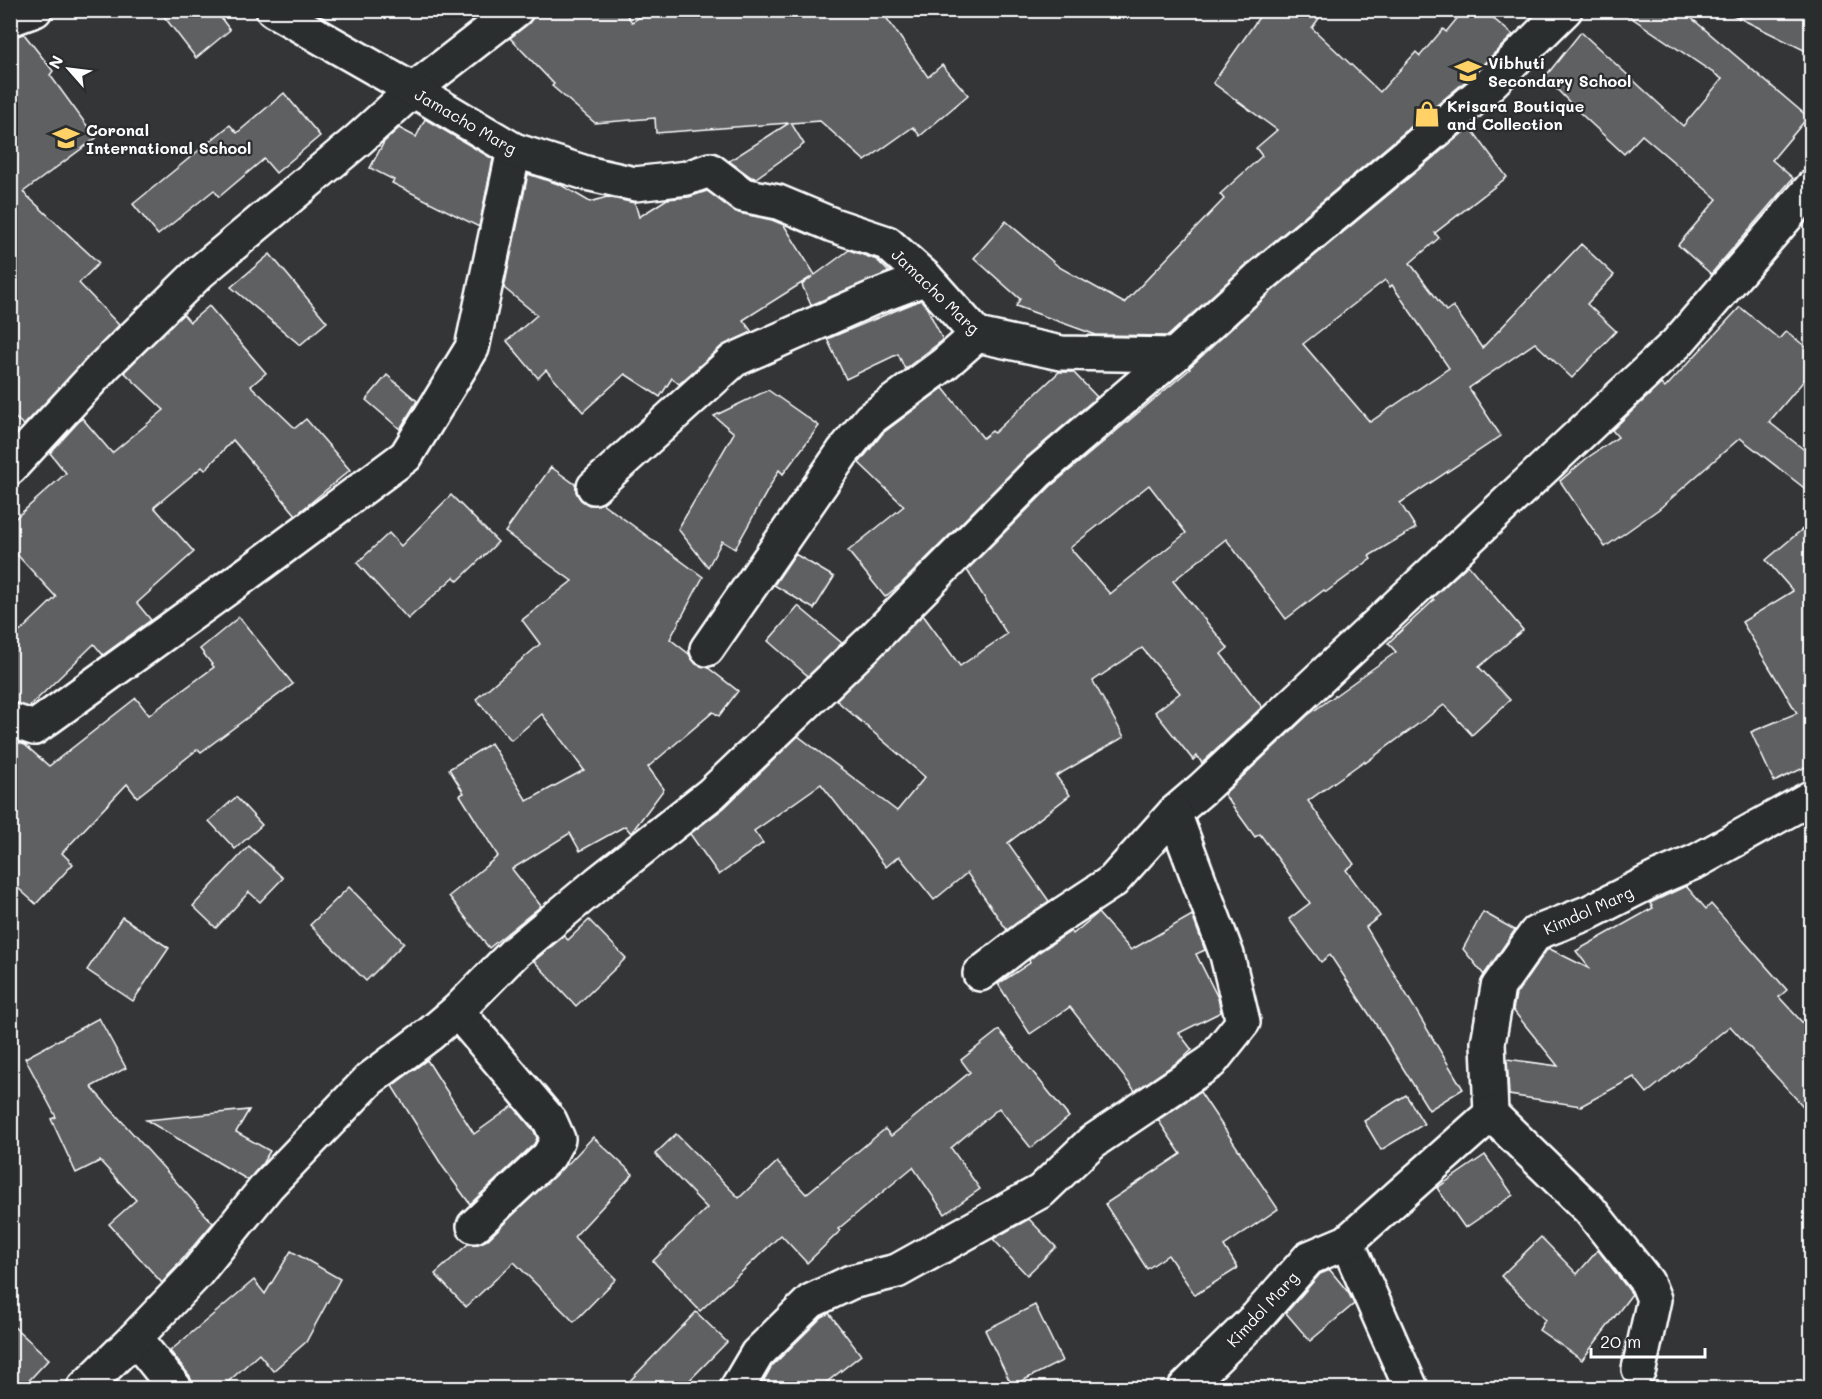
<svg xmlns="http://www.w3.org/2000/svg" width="1822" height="1399" viewBox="0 0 1822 1399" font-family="Mali,sans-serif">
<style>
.building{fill:#5f6162;stroke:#fff;stroke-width:1.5;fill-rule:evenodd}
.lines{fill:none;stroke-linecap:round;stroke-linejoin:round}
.minor-casing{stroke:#fff;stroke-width:38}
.tertiary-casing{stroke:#fff;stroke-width:38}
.minor{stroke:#2a2d2e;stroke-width:33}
.tertiary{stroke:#2a2d2e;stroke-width:33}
.labels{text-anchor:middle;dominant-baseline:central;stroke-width:4.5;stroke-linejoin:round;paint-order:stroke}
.poi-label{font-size:16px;font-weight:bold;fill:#fff;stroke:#2a2d2e;text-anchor:start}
.street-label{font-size:16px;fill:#fff;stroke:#2a2d2e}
</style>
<rect width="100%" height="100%" fill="#333536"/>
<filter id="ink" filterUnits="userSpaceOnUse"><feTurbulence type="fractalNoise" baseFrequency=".0167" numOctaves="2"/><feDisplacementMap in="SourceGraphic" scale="12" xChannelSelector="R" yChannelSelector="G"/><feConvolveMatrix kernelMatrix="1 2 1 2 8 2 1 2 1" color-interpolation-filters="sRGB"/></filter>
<g filter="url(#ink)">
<g class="building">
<polygon points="159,10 215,10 230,30 196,58"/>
<polygon points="534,10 623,10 632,22 651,10 881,10 928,77 942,65 968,95 920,136 913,127 865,161 820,121 791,123 804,144 756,178 751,177 729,161 789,123 656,133 655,118 595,123 552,86 554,84 510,38 528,24 533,18"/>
<polygon points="1264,10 1325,10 1312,28 1380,92 1416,52 1420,56 1443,29 1446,32 1464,10 1483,10 1513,35 1468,79 1247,264 1168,336 1096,335 1016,306 1020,299 974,258 1006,221 1059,267 1124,303 1224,199 1220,194 1262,156 1256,148 1277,130 1213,83"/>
<polygon points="1620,10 1682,10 1808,117 1772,160 1793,178 1711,274 1678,245 1717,199 1642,135 1624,154 1580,113 1545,77 1581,32 1683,126 1722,79"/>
<polygon points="1723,10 1812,10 1812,54"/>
<polygon points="24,34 53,71 50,75 96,138 23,192 99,263 79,283 119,325 24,425 10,414 10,37"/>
<polygon points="284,93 320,136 276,173 264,159 219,197 214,190 158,235 133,204 230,125 237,133"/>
<polygon points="425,119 493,159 479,227 392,183 394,180 370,168 384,142 399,128 416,137"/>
<path d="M 1470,127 L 1507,177 L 1435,233 L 1439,238 L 1410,263 L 1446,311 L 1453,306 L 1482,348 L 1581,244 L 1614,275 L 1587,304 L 1616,331 L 1572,378 L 1535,343 L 1469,388 L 1501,436 L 1400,503 L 1416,528 L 1369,556 L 1371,559 L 1326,592 L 1324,590 L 1286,619 L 1226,539 L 1173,581 L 1228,648 L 1221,654 L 1262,707 L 1202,763 L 1197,756 L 1193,760 L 1155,712 L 1180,693 L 1142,648 L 1093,681 L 1124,737 L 1056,776 L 1070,795 L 1008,843 L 1049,901 L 1007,930 L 967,873 L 934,900 L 899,856 L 886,867 L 821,784 L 754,831 L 763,843 L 719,875 L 690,834 L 724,808 L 798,736 L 897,811 L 925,777 L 836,700 L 923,615 L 960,666 L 1007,634 L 967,570 L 1051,486 L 1190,369 L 1189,368 L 1271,292 ZM 1385,280 L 1390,287 L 1392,285 L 1449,368 L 1370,422 L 1303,344 ZM 1149,485 L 1186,533 L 1110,594 L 1070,548 Z"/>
<polygon points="528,174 561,185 590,202 607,197 635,203 639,217 667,199 689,197 707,191 739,213 772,220 784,225 815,275 849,250 877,260 889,272 811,305 802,285 813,276 743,320 752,332 722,346 679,384 672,378 660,397 625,374 583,412 546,370 538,378 507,341 537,315 504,288"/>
<polygon points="270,254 327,322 300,345 231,287"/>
<polygon points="921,300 926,306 943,340 905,369 898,354 846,379 827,339"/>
<polygon points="209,306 266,373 251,386 295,428 306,419 350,470 296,515 233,440 205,470 202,467 154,507 194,552 137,603 151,620 103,655 94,644 29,707 10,702 10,641 56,597 10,547 10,523 66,473 50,453 82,418 112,453 164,410 124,372 183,314 190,322"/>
<polygon points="1740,307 1779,339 1786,331 1812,352 1812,371 1769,422 1812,456 1812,494 1740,438 1659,509 1605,547 1560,481 1587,458 1618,437 1612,430 1661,384 1665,388"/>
<polygon points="1059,372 1073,372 1097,397 1026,458 902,583 885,597 848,551 904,506 859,463 883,433 943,388 983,438 992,431 994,433"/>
<polygon points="387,375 417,401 400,429 366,400"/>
<polygon points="768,390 819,426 783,474 779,470 735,549 722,541 708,567 678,529 734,433 714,416"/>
<polygon points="551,467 576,485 576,492 581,500 589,505 602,503 703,577 670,639 689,654 696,664 707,667 738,691 719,716 713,712 648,767 664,789 631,833 625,826 580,851 570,833 512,869 541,906 489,948 449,896 498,856 460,795 464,793 449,769 491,743 527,801 584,770 542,714 511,740 476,699 540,644 522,620 572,581 505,532"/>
<polygon points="451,495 498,542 458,581 454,577 408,619 357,563 389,533 401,546"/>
<polygon points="1812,521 1812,764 1774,782 1751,732 1797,713 1742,622 1793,591 1766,560"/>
<polygon points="795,554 834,577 814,609 774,585"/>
<polygon points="1468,565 1523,630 1479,667 1510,700 1472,735 1444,705 1365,763 1364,761 1308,801 1354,864 1346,870 1380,916 1366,927 1463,1089 1429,1110 1375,1023 1330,955 1321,962 1289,919 1310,903 1260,834 1255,837 1224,794 1308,715 1396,652 1388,643 1434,600 1432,598"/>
<polygon points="798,606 842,643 808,676 768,641"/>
<polygon points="239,617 293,684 201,752 198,749 137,797 127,784 62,853 73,864 36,904 19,889 10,889 10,740 25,745 49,766 136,698 149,715 214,667 200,649"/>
<polygon points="236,797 262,825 235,849 209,821"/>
<polygon points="249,846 283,878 260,902 249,892 216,928 193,906"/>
<polygon points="1686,886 1706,909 1711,904 1787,990 1779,997 1812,1033 1812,1116 1730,1026 1647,1093 1634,1077 1581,1106 1509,1095 1507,1059 1558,1066 1513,1010 1516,994 1548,948 1590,969 1576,951 1653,908 1650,903"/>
<polygon points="349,887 404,943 366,981 310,925"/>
<polygon points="1483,912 1515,930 1484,975 1463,949"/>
<polygon points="1098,913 1131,950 1192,915 1205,950 1196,954 1218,998 1221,1012 1179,1033 1192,1050 1179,1061 1135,1091 1070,1007 1030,1034 998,984 1030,963 1029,960 1039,952 1071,931 1073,934"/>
<polygon points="122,917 169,948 133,1001 87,970"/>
<polygon points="589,920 626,958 576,1006 534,961 564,936 568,940"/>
<polygon points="99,1018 126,1068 91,1087 213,1223 162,1283 109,1224 136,1200 100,1161 76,1173 51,1119 56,1117 25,1058"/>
<polygon points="999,1030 1069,1117 1031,1148 999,1108 951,1148 980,1189 945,1214 913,1167 838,1229 840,1231 807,1263 781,1235 700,1311 653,1261 707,1208 655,1154 676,1134 739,1198 777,1162 806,1194 885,1129 891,1136 970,1072 961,1060"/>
<polygon points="427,1060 474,1134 513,1106 534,1131 537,1138 534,1144 470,1204 443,1167 392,1086"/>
<polygon points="1200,1092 1278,1209 1224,1246 1238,1268 1195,1295 1168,1255 1147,1269 1105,1204 1181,1154 1158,1120"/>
<polygon points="1406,1095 1424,1124 1381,1150 1364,1121"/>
<polygon points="249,1110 236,1132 270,1151 262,1164 248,1180 146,1120"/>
<polygon points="593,1137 633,1174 574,1237 616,1279 574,1322 514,1262 466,1307 435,1274 468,1244 478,1244 487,1240 566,1164 567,1165"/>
<polygon points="1485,1155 1513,1195 1465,1228 1437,1188"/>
<polygon points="1029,1219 1056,1247 1027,1275 993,1239"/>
<polygon points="1541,1237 1577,1274 1598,1250 1632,1294 1582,1360 1539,1330 1545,1320 1501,1276"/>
<polygon points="291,1251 340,1279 306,1342 273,1371 259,1354 220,1389 193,1389 190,1376 170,1351 254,1280 265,1294"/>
<polygon points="1330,1270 1348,1292 1354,1304 1310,1341 1286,1313 1320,1274"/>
<polygon points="1035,1305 1062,1361 1012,1386 985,1330"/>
<polygon points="696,1312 727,1342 681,1389 622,1389"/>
<polygon points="829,1313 861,1355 818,1389 770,1389 764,1380 772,1366 822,1317"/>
<polygon points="10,1323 49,1359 21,1389 10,1389"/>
</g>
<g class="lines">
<g class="minor-casing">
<g id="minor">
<polyline points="10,468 104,366 200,272 358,140 413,90 516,10"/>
<polyline points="594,487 734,360 873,298 926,278"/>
<polyline points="707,649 843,452 870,419 943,365 977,335"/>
<polyline points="10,720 34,728 262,563 406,456 472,348 514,150"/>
<polyline points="1174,813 1202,789 1677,343 1812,187"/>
<polyline points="457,1011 550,1121 558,1139 549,1156 474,1226"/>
<polyline points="1491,1114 1488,1043 1498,987 1536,933 1590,912 1657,878 1697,861 1812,797"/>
<polyline points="1347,1242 1411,1388"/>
<polyline points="135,1338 175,1388"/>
<polyline points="84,1388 135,1338 195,1275 268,1185 370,1079 430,1034 457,1011 514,953 598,883 711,794 868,644 1038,472 1175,355"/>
<polyline points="737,1388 757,1354 811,1301 851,1282 897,1271 1041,1191 1092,1142 1211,1062 1243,1022 1227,955 1174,813 1113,881 1028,937 980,974"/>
<polyline points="1185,1388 1257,1317 1309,1258 1347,1242 1491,1114 1589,1209 1647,1282 1654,1299 1639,1369"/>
</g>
</g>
<g class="tertiary-casing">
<g id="tertiary">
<polyline points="273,10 413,90 514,150 586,173 635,184 687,178 710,170 743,195 778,202 833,225 887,243 926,278 977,335 1061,353 1175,355 1259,278 1481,93 1565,10"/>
<polyline points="10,19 35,10"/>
</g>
</g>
<use href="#minor" class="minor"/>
<use href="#tertiary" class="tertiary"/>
</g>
</g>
<defs>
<g id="school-bare" transform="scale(2.07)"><path d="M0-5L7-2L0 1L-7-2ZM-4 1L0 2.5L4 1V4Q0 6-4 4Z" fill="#ffd166" stroke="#2a2d2e" stroke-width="2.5" paint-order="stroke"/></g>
<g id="shop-bare" transform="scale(2.07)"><path d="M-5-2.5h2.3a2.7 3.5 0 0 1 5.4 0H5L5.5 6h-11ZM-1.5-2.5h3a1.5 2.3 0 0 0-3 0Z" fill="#ffd166" stroke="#2a2d2e" stroke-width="2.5" paint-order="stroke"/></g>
</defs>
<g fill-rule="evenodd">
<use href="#school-bare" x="1468" y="71"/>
<use href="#shop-bare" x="1427" y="114"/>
<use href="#school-bare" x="66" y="138"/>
</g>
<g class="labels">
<g class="poi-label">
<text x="1488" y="62">Vibhuti<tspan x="1488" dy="18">Secondary School</tspan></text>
<text x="1447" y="105">Krisara Boutique<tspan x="1447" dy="18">and Collection</tspan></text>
<text x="86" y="129">Coronal<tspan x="86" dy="18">International School</tspan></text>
</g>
<g class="street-label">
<text transform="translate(466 121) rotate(30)">Jamacho Marg</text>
<text transform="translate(936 291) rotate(44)">Jamacho Marg</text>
<text transform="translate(1588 910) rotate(-24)">Kimdol Marg</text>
<text transform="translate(1262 1309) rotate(-47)">Kimdol Marg</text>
</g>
</g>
<rect width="1822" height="1399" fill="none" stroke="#2a2d2e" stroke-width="36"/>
<rect x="18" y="18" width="1786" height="1363" fill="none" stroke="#fff" stroke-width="2" filter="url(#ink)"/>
<g transform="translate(69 69) rotate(298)" stroke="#2a2d2e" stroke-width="4.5" paint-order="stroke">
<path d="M0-4.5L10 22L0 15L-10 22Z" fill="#ffffff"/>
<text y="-9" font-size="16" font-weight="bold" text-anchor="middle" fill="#ffffff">N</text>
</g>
<path d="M1591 1348v9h114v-9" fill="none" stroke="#ffffff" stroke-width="3"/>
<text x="1600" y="1348" font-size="18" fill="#ffffff" stroke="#2a2d2e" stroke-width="4.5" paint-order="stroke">20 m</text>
</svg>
